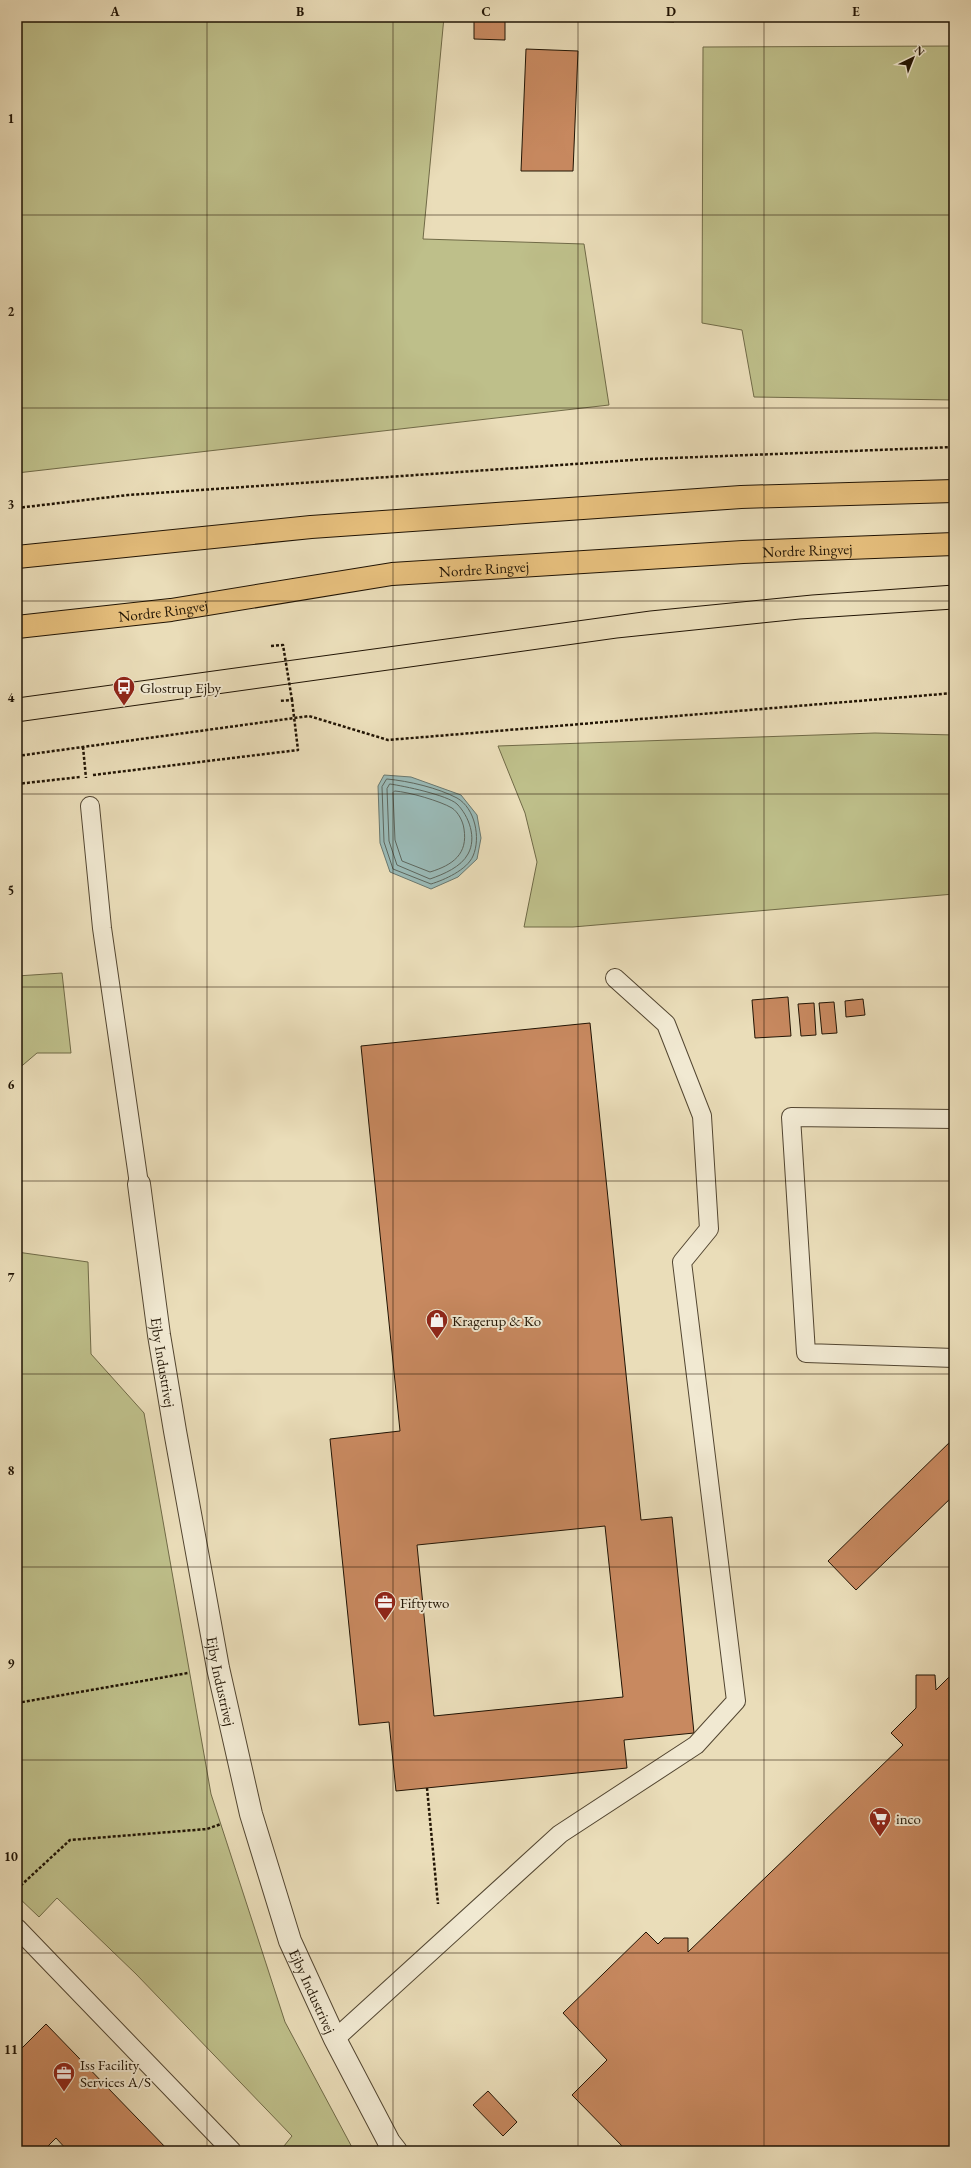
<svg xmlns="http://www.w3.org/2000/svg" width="971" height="2168" viewBox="0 0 971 2168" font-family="'EB Garamond',serif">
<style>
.green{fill:#bebf8a;stroke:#706a47}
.water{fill:#9abab7;stroke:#6a786f}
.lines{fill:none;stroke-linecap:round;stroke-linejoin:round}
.shore{stroke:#5e675e;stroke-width:1}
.building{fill:#c88960;stroke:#211404;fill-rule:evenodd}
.lane-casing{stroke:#534631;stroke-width:20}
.street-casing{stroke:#534631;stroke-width:24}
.primary-casing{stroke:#211404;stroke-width:24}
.path{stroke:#211404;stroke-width:2.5;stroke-dasharray:3 2;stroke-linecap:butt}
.lane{stroke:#f1e9d2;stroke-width:18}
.street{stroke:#f1e9d2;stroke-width:22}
.primary{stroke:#e5be7c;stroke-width:22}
.tram{stroke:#211404;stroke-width:1}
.grid{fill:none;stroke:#211404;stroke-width:1;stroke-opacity:0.55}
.labels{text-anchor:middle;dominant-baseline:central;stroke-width:4;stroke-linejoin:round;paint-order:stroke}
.street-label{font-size:15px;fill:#211404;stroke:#f1e9d2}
.poi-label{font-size:15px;fill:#211404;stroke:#f1e9d2;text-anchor:start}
.neatline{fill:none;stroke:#211404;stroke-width:1.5}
.grid-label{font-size:13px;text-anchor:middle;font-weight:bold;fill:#211404}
</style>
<rect width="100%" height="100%" fill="#eaddb9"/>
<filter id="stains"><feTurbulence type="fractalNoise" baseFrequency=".005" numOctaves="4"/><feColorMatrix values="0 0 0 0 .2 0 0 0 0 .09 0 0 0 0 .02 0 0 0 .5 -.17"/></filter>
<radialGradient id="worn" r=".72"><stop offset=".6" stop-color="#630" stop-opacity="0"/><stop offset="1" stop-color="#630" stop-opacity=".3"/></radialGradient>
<g class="green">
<polygon points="17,17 444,17 423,239 584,244 609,405 17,473"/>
<polygon points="954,46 954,400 754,397 742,330 702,323 703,47"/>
<polygon points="875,733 954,735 954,894 573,927 524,927 537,862 525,813 498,746"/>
<polygon points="62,973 71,1053 37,1053 17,1070 17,976"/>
<polygon points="17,1252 88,1262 91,1354 144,1413 211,1794 285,2022 354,2151 280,2151 292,2136 136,1974 57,1898 39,1917 17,1896"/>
</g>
<polygon class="water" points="384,775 411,777 461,795 477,815 481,838 477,859 458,877 431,889 390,872 380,843 378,786"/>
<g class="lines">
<g class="shore">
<path d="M 387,779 C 409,781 438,788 457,798 C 475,808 481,838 473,856 C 467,870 444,880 431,884 L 393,869 L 384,842 L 382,787 Z"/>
<path d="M 390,784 C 404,786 447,795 457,804 C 469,816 477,838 468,854 C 461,867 444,874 430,879 L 397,865 L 389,841 L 387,789 Z"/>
<path d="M 395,791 C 409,792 440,801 452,808 C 458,812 463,821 464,829 C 468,854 453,865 430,872 L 402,861 L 395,840 L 393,793 Z"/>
</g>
</g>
<g class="building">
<polygon points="474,17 505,17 505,40 474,39"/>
<polygon points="627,17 674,17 674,22 627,20"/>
<polygon points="526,49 578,51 573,171 521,171"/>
<polygon points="788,997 791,1036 755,1038 752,1000"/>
<polygon points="863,999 865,1015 846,1017 845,1001"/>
<polygon points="834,1002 837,1033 822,1034 819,1003"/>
<polygon points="814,1003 816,1035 801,1036 798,1004"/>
<path d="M 590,1023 L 641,1520 L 672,1517 L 694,1733 L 624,1740 L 627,1768 L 396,1791 L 389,1722 L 359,1725 L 330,1439 L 400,1431 L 361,1046 ZM 605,1526 L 623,1697 L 434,1716 L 417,1545 Z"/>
<polygon points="954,1438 954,1495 856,1590 828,1561"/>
<polygon points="954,1672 954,2151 627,2151 572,2095 607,2060 563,2013 646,1932 658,1944 664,1938 688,1938 688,1952 903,1745 891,1733 916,1708 916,1675 935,1675 936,1690"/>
<polygon points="46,2024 169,2151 68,2151 56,2138 43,2151 17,2151 17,2053"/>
<polygon points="488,2091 517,2122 503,2136 473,2105"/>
</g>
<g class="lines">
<g class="lane-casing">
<g id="lane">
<polyline points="90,806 102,928 139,1184"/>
<polyline points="954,1119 791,1117 806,1353 954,1358"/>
<polyline points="17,1928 232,2151"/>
<polyline points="335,2039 560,1834 696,1745 736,1701 682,1262 709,1229 702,1116 666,1024 615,978"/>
</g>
</g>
<g class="street-casing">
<g id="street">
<path id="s1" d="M 139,1184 L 159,1335 L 175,1431 L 218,1668 L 251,1814 L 290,1941 L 335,2039 L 389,2142 L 396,2151"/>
</g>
</g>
<g class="primary-casing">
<g id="primary">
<polyline points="17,557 311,527 741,497 954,491"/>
<path id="s2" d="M 17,627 L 171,610 L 392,574 L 743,552 L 954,544"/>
</g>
</g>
<g class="path">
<polyline points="17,508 128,495 647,459 954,447"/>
<polyline points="271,646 283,645 292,700"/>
<polyline points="83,747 86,778"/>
<polyline points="17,756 309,716 388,740 954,693"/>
<polyline points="93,775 298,750 292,700 279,701"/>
<polyline points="17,784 80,777"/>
<polyline points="17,1703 188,1673"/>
<polyline points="427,1788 438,1904"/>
<polyline points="17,1889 70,1840 207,1829 221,1824"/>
</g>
<use href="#lane" class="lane"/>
<use href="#street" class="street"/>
<use href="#primary" class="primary"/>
<g class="tram">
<polyline points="17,698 650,611 812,595 954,585"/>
<polyline points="17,722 617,638 800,619 954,609"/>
</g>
</g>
<path class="grid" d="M 207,17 L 207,2151M 393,17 L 393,2151M 578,17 L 578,2151M 764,17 L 764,2151M 17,215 L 954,215M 17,408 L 954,408M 17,601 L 954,601M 17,794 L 954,794M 17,987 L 954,987M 17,1181 L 954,1181M 17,1374 L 954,1374M 17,1567 L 954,1567M 17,1760 L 954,1760M 17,1953 L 954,1953"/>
<defs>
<g id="bus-pin" transform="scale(1.15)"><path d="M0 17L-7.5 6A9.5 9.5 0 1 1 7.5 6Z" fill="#8f2418" stroke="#f1e9d2"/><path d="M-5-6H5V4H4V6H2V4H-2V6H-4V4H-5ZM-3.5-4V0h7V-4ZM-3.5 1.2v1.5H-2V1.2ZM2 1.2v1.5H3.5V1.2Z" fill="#fff"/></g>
<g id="shop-pin" transform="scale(1.15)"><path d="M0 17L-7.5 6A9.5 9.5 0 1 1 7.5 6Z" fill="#8f2418" stroke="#f1e9d2"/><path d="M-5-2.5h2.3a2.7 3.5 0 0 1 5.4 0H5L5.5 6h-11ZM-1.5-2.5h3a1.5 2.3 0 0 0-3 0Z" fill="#fff"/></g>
<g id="office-pin" transform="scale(1.15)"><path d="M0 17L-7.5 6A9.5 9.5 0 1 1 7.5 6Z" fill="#8f2418" stroke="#f1e9d2"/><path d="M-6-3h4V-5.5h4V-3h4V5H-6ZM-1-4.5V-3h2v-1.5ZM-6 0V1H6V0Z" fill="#fff"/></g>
<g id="supermarket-pin" transform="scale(1.15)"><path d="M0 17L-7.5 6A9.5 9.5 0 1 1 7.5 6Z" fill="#8f2418" stroke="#f1e9d2"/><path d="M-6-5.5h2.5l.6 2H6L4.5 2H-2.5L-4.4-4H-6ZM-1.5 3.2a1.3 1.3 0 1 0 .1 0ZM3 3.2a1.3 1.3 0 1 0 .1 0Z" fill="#fff"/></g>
</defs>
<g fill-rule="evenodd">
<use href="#bus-pin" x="124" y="687"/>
<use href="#shop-pin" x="437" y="1320"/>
<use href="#office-pin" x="385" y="1602"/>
<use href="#supermarket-pin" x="880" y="1818"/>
<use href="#office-pin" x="64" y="2073"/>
</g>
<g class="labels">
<g class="street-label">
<text stroke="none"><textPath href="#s2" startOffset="795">Nordre Ringvej</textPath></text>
<text stroke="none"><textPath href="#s2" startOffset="471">Nordre Ringvej</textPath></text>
<text stroke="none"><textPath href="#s2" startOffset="147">Nordre Ringvej</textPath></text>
<text stroke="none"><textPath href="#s1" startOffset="180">Ejby Industrivej</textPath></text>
<text stroke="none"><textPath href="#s1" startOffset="504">Ejby Industrivej</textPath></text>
<text stroke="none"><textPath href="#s1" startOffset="828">Ejby Industrivej</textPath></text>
</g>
<g class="poi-label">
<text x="140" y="687">Glostrup Ejby</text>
<text x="452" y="1320">Kragerup &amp; Ko</text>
<text x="400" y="1602">Fiftytwo</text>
<text x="896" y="1818">inco</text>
<text x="80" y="2064">Iss Facility<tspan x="80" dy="17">Services A/S</tspan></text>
</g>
</g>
<rect width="971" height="2168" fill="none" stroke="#eaddb9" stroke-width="44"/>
<g transform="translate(913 58) rotate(43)" stroke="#f1e9d2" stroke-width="3" paint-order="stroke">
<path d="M0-3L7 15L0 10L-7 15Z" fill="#211404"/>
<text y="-6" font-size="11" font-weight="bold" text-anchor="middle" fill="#211404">N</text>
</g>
<rect x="22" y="22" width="927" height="2124" class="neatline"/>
<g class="grid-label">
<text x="115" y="16">A</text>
<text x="300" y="16">B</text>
<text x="486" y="16">C</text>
<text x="671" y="16">D</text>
<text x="856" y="16">E</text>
<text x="11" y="123">1</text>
<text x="11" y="316">2</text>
<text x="11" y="509">3</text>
<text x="11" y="702">4</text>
<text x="11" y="895">5</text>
<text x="11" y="1089">6</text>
<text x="11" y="1282">7</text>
<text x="11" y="1475">8</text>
<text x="11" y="1668">9</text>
<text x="11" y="1861">10</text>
<text x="11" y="2054">11</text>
</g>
<rect width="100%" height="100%" filter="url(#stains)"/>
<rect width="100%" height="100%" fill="url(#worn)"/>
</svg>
